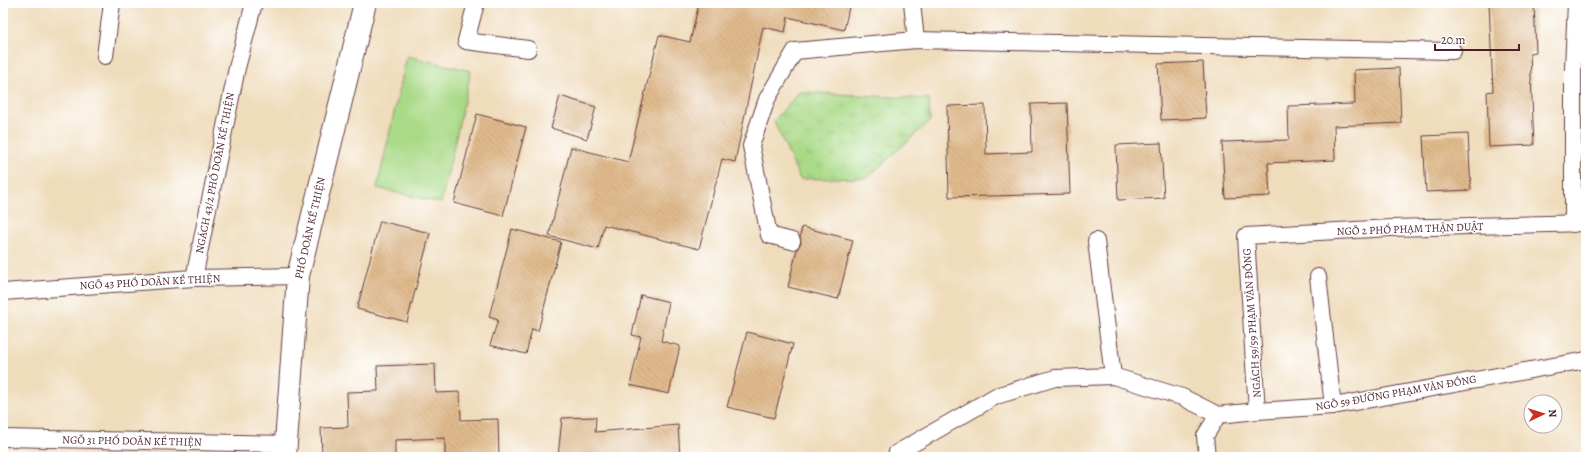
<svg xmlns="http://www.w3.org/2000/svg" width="1589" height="460" viewBox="0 0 1589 460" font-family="Alegreya,serif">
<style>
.park{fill:url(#park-tufts);stroke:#7a7c5a}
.pitch{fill:#aada88;stroke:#7a7c5a}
.building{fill:url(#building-back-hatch)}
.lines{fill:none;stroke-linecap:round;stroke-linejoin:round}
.lane-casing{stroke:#633b41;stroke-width:18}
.secondary-casing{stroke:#633b41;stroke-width:24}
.lane{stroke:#fff;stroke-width:16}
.secondary{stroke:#fff;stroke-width:22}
.labels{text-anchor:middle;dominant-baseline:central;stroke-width:3;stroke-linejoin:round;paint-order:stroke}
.street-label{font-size:11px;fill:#4a1f2b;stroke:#fff}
</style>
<defs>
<pattern id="park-tufts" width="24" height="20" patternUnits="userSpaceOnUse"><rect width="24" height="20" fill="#aada88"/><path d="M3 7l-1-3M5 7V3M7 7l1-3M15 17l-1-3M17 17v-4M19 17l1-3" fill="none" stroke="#94bb76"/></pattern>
<pattern id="building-back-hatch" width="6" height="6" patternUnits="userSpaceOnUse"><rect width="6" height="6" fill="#dfba8c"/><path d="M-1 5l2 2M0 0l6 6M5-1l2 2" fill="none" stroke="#c19f79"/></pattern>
</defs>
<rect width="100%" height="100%" fill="#fff"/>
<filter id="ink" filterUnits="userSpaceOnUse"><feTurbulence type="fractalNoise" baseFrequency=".025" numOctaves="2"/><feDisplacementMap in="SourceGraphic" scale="8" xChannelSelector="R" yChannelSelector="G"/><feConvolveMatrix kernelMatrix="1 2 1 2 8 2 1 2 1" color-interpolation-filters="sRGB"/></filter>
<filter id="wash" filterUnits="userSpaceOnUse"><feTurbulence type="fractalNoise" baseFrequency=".012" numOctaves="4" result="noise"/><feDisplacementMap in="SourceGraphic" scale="16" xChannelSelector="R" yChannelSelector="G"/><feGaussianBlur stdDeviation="0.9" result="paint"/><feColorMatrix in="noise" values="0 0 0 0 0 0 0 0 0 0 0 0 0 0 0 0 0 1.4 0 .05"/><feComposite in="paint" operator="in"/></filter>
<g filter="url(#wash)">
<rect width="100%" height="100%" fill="#efdcbb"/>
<polygon class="park" points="799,92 929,99 930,121 867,178 800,179 774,121"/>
<polygon class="pitch" points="407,56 471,71 441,203 377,188"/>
<g id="blocks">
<g class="building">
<polygon points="699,3 850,3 844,30 788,17 785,32 763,27 735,162 722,159 699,249 604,225 598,249 549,236 571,147 628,162 659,35 690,42"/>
<polygon points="1489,3 1534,3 1536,52 1530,53 1534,145 1489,147 1487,92 1493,91"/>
<polygon points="1203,62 1206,118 1161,120 1158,64"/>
<polygon points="1399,68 1401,123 1334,126 1335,160 1268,163 1270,196 1225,198 1222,142 1289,140 1288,106 1355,104 1354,70"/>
<polygon points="560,96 596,107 587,139 551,128"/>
<polygon points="1067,103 1070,194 949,197 947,106 985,105 986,154 1032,152 1031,104"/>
<polygon points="477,114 526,127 503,216 454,203"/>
<polygon points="1468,134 1471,190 1426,192 1423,136"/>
<polygon points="1161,143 1164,198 1118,200 1116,145"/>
<polygon points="380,221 430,233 407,322 357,309"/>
<polygon points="802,227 853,240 838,299 788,287 797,249 801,243 800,237"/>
<polygon points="512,229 561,242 538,331 532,329 526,354 490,345 498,320 489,317"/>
<polygon points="641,295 669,302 661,341 680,346 669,394 630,385 641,337 632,335"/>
<polygon points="747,332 793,344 774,418 727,407"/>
<polygon points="435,364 436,393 460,392 461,420 498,419 499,457 445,457 445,438 395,440 395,457 322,457 321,428 348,427 347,392 378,391 377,366"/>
<polygon points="596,417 595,432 678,425 680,457 558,457 562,418"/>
</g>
</g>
</g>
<g filter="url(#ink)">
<use href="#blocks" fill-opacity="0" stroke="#633b41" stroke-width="1"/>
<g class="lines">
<g class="lane-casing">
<g id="lane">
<polyline points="476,3 466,41 528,49"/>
<polyline points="912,3 916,40"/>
<polyline points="105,56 112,3"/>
<polyline points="1573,224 1573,68 1576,3"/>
<polyline points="792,241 769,235 751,146 767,99 795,51 916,40 1453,51"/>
<polyline points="1096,241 1113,376"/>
<polyline points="1318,277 1333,406"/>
<polyline points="194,278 237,68 254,3"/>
<polyline points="3,292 194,278 298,276"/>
<polyline points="1257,411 1246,236 1391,228 1586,223"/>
<polyline points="3,438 286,444"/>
<polyline points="898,457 897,453 996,396 1055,378 1113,376 1182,397 1218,415 1257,411 1333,406 1586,360"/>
<polyline points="1207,457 1205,436 1218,415"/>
</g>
</g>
<g class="secondary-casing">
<polyline id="secondary" points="285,457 298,276 365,3"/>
</g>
<use href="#lane" class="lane"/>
<use href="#secondary" class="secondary"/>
</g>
</g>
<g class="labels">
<g class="street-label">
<text transform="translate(215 173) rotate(-79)">NGÁCH 43/2 PHỐ DOÃN KẾ THIỆN</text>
<text transform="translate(310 228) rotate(-77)">PHỐ DOÃN KẾ THIỆN</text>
<text transform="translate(1410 229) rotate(-2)">NGÕ 2 PHỐ PHẠM THẬN DUẬT</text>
<text transform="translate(150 282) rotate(-3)">NGÕ 43 PHỐ DOÃN KẾ THIỆN</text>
<text transform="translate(1252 323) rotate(-94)">NGÁCH 59/59 PHẠM VĂN ĐỒNG</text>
<text transform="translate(1396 393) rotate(-10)">NGÕ 59 ĐƯỜNG PHẠM VĂN ĐỒNG</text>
<text transform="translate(132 441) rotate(1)">NGÕ 31 PHỐ DOÃN KẾ THIỆN</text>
</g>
</g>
<rect width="1589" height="460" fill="none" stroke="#fff" stroke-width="16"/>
<g transform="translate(1543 414) rotate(86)"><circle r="19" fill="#ffffff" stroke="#b7a5aa"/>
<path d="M0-3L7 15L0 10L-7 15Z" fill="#c8321e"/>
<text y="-6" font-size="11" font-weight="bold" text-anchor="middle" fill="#4a1f2b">N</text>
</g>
<path d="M1435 44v6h84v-6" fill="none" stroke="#4a1f2b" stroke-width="2"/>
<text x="1441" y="44" font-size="12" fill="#4a1f2b" stroke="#ffffff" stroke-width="3" paint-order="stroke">20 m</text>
</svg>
